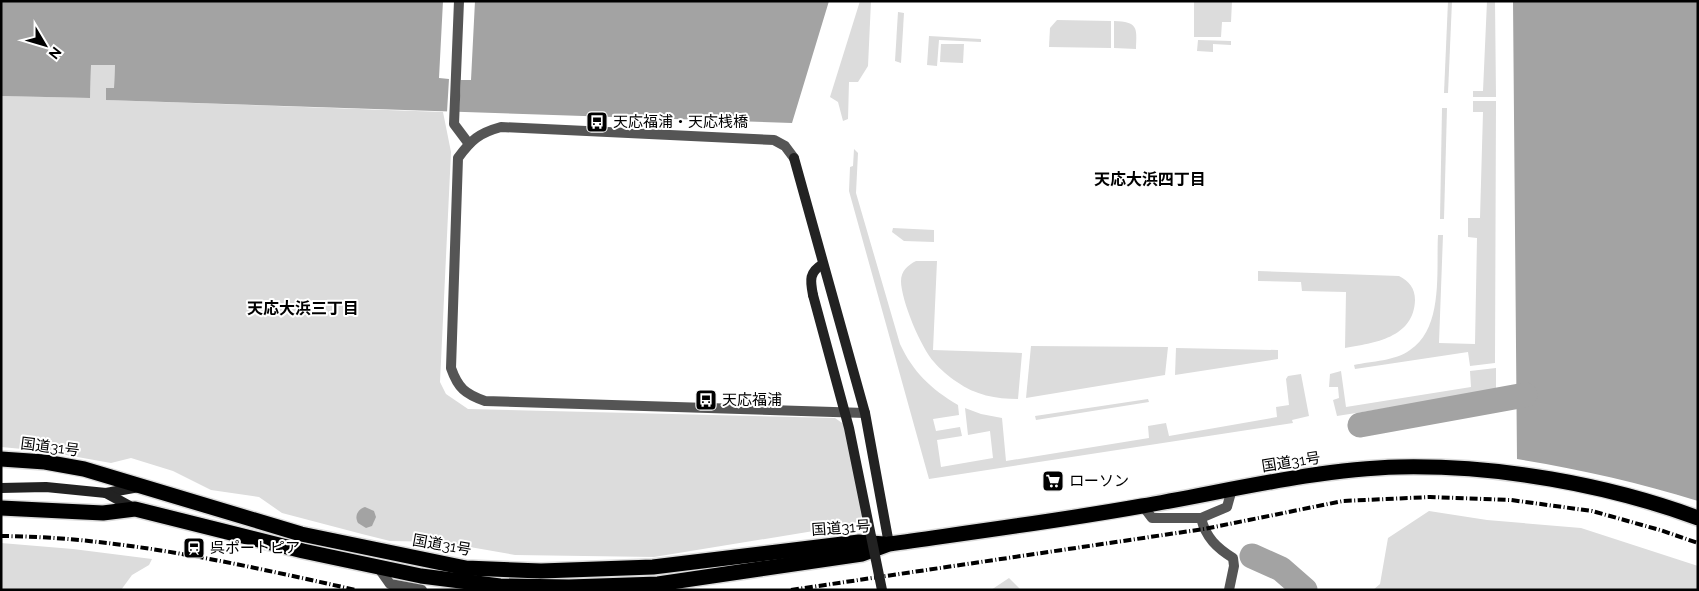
<svg xmlns="http://www.w3.org/2000/svg" width="1699" height="591" viewBox="0 0 1699 591" font-family="Raleway,'Noto Sans JP',sans-serif">
<style>
.green{fill:#dcdcdc}
.water{fill:#a3a3a3}
.pier{fill:#fff}
.lines{fill:none;stroke-linecap:round;stroke-linejoin:round}
.river{stroke:#a3a3a3;stroke-width:25}
.highway-casing{stroke:#dbdbdb;stroke-width:18}
.street{stroke:#555;stroke-width:10}
.secondary{stroke:#222;stroke-width:10}
.highway{stroke:#000;stroke-width:15}
.rail{stroke:#000;stroke-width:4;stroke-dasharray:8 2.5 1 2.5;stroke-linecap:butt}
.secondary-bridge{stroke:#222;stroke-width:10}
.labels{text-anchor:middle;dominant-baseline:central;stroke-width:4;stroke-linejoin:round;paint-order:stroke}
.poi-label{font-size:15px;fill:#000;stroke:#fff;text-anchor:start}
.street-label{font-size:15px;fill:#000;stroke:#fff}
.neighbourhood-label{font-size:16px;font-weight:bold;fill:#000;stroke:#fff}
</style>
<rect width="100%" height="100%" fill="#fff"/>
<g class="green">
<polygon points="860,1 871,1 868,66 858,82 849,82 848,119 843,121 838,102 830,97"/>
<polygon points="1194,1 1232,1 1231,22 1222,22 1221,37 1194,37"/>
<polygon points="1448,1 1452,1 1448,93 1444,93"/>
<polygon points="1487,1 1495,1 1496,97 1473,97 1473,91 1483,91"/>
<polygon points="898,12 904,13 901,63 895,61"/>
<polygon points="1057,20 1111,21 1111,48 1049,47 1050,28"/>
<path d="M 1114,21 C 1138,22 1137,27 1136,49 L 1114,48 Z"/>
<polygon points="929,36 981,39 981,42 939,40 937,66 927,65"/>
<polygon points="1198,40 1231,41 1231,45 1213,44 1213,52 1197,51"/>
<polygon points="941,44 964,44 963,63 940,62"/>
<polygon points="91,65 115,65 114,88 107,100 443,112 451,152 440,382 446,394 468,409 835,418 845,425 863,516 855,523 844,526 654,557 515,555 441,542 390,541 362,534 282,513 259,497 211,490 173,471 131,458 111,463 44,451 1,447 1,96 90,98"/>
<path d="M 1473,101 L 1496,101 L 1495,363 L 1470,366 L 1468,352 L 1355,369 L 1354,365 C 1372,361 1395,361 1410,350 C 1444,328 1436,270 1438,235 L 1443,235 L 1439,343 L 1475,344 L 1477,238 L 1468,237 L 1468,218 L 1480,218 L 1483,112 L 1473,112 Z"/>
<polygon points="1442,108 1447,108 1444,219 1440,219"/>
<path d="M 854,149 L 858,153 L 856,193 L 900,344 C 913,372 931,389 958,405 L 959,415 L 933,419 L 936,431 L 960,427 L 962,436 L 937,440 L 941,467 L 993,458 L 990,431 L 968,435 L 965,408 L 981,414 L 1002,418 L 1006,461 L 1149,438 L 1148,426 L 1166,423 L 1169,436 L 1277,417 L 1276,407 L 1289,405 L 1286,379 L 1288,376 L 1301,374 L 1309,416 L 1292,420 L 1293,423 L 929,479 L 849,191 L 850,167 L 853,166 Z"/>
<polygon points="893,228 934,230 934,242 904,241 892,232"/>
<path d="M 916,261 L 937,261 L 933,350 L 1022,353 L 1018,399 C 996,399 975,395 957,382 C 949,377 940,369 934,362 C 921,348 901,300 901,281 C 901,271 908,265 916,261 Z"/>
<path d="M 1258,271 L 1399,276 C 1409,281 1415,288 1415,300 C 1414,338 1374,343 1345,348 L 1346,292 L 1302,291 L 1301,282 L 1258,281 Z"/>
<polygon points="1031,346 1168,347 1165,375 1026,398"/>
<polygon points="1176,348 1278,350 1278,359 1175,375"/>
<polygon points="1496,368 1496,391 1337,416 1333,400 1339,398 1338,387 1329,387 1330,374 1341,371 1346,407 1471,387 1470,371"/>
<polygon points="1148,399 1149,402 1036,420 1035,416"/>
<polygon points="1429,511 1487,520 1581,528 1698,566 1698,590 1373,590 1380,584 1388,538"/>
<polygon points="1,543 73,549 152,559 149,565 132,575 121,590 1,590"/>
<polygon points="1009,578 1021,590 991,590"/>
</g>
<g class="water">
<polygon points="1,1 829,1 792,123 106,100 106,88 114,88 115,65 91,65 90,98 1,96"/>
<path d="M 1513,1 L 1698,1 L 1698,501 C 1638,482 1578,469 1517,459 Z"/>
<path d="M 365,507 L 374,511 L 376,517 L 372,526 L 366,528 L 358,523 C 354,516 358,509 365,507 Z"/>
</g>
<polygon class="pier" points="443,1 475,1 471,80 461,80 459,112 447,112 449,79 439,78"/>
<g class="lines">
<g class="river">
<polyline points="1360,425 1525,395"/>
<polyline points="1252,556 1281,569 1305,590"/>
</g>
<g class="highway-casing">
<g id="highway">
<polyline points="1,459 45,462 84,469 301,534 466,568 541,571 653,567 859,542 884,544"/>
<path d="M 1,508 L 103,513 L 135,509 L 303,551 L 421,576 L 500,586 L 569,587 L 658,584 L 862,554 L 889,544 C 973,532 1058,521 1142,506 C 1224,492 1315,469 1399,467 C 1497,465 1606,484 1698,518"/>
</g>
</g>
<g class="street">
<polyline points="459,1 454,124 469,144"/>
<path d="M 794,158 L 785,146 L 774,140 L 501,127 C 479,133 471,140 458,158 L 451,368 C 458,388 465,394 485,401 L 865,413"/>
<polyline points="1143,506 1152,518 1201,518 1227,507 1232,489"/>
<path d="M 1201,518 C 1206,538 1217,548 1233,558 L 1234,566 L 1229,590"/>
<polyline points="378,567 390,584 422,590"/>
</g>
<g class="secondary">
<polyline points="794,158 865,413 889,544"/>
<path d="M 813,295 C 810,280 809,272 823,264"/>
<polyline points="1,488 46,487 106,493 139,487"/>
<polyline points="106,493 135,509"/>
</g>
<use href="#highway" class="highway"/>
<g class="rail">
<path d="M 1,536 C 122,537 239,564 356,590"/>
<polyline points="791,590 1204,529 1343,501 1430,497 1511,500 1592,511 1660,530 1698,543"/>
</g>
<polyline class="secondary-bridge" points="813,295 849,428 882,590"/>
</g>
<defs>
<g id="bus-square" transform="scale(1.125)"><rect x="-9" y="-9" width="18" height="18" rx="4" fill="#000" stroke="#fff"/><path d="M-5-6H5V4H4V6H2V4H-2V6H-4V4H-5ZM-3.5-4V0h7V-4ZM-3.5 1.2v1.5H-2V1.2ZM2 1.2v1.5H3.5V1.2Z" fill="#fff"/></g>
<g id="supermarket-square" transform="scale(1.125)"><rect x="-9" y="-9" width="18" height="18" rx="4" fill="#000" stroke="#fff"/><path d="M-6-5.5h2.5l.6 2H6L4.5 2H-2.5L-4.4-4H-6ZM-1.5 3.2a1.3 1.3 0 1 0 .1 0ZM3 3.2a1.3 1.3 0 1 0 .1 0Z" fill="#fff"/></g>
<g id="station-square" transform="scale(1.125)"><rect x="-9" y="-9" width="18" height="18" rx="4" fill="#000" stroke="#fff"/><path d="M-3-6H3Q5-6 5-4V2Q5 4 3 4L4.5 6H3L1.5 4h-3L-3 6H-4.5L-3 4Q-5 4-5 2V-4Q-5-6-3-6ZM-3.5-4v3h7v-3ZM-3.5 1v1.5H-2V1ZM2 1v1.5H3.5V1Z" fill="#fff"/></g>
</defs>
<g fill-rule="evenodd">
<use href="#bus-square" x="597" y="122"/>
<use href="#bus-square" x="706" y="400"/>
<use href="#supermarket-square" x="1053" y="481"/>
<use href="#station-square" x="194" y="548"/>
</g>
<g class="labels">
<g class="poi-label">
<text x="613" y="122">天応福浦・天応桟橋</text>
<text x="722" y="400">天応福浦</text>
<text x="1069" y="481">ローソン</text>
<text x="210" y="548">呉ポートピア</text>
</g>
<g class="street-label">
<text transform="translate(50 447) rotate(7)">国道31号</text>
<text transform="translate(1291 462) rotate(-9)">国道31号</text>
<text transform="translate(841 528) rotate(-4)">国道31号</text>
<text transform="translate(442 545) rotate(10)">国道31号</text>
</g>
<g class="neighbourhood-label">
<text x="1150" y="179">天応大浜四丁目</text>
<text x="303" y="308">天応大浜三丁目</text>
</g>
</g>
<rect width="1699" height="591" fill="none" stroke="#000000" stroke-width="5"/>
<g transform="translate(45 45) rotate(128)" stroke="#ffffff" stroke-width="4" paint-order="stroke">
<path d="M0-4L9 19L0 12L-9 19Z" fill="#000000"/>
<text y="-8" font-size="14" font-weight="bold" text-anchor="middle" fill="#000000">N</text>
</g>
</svg>
